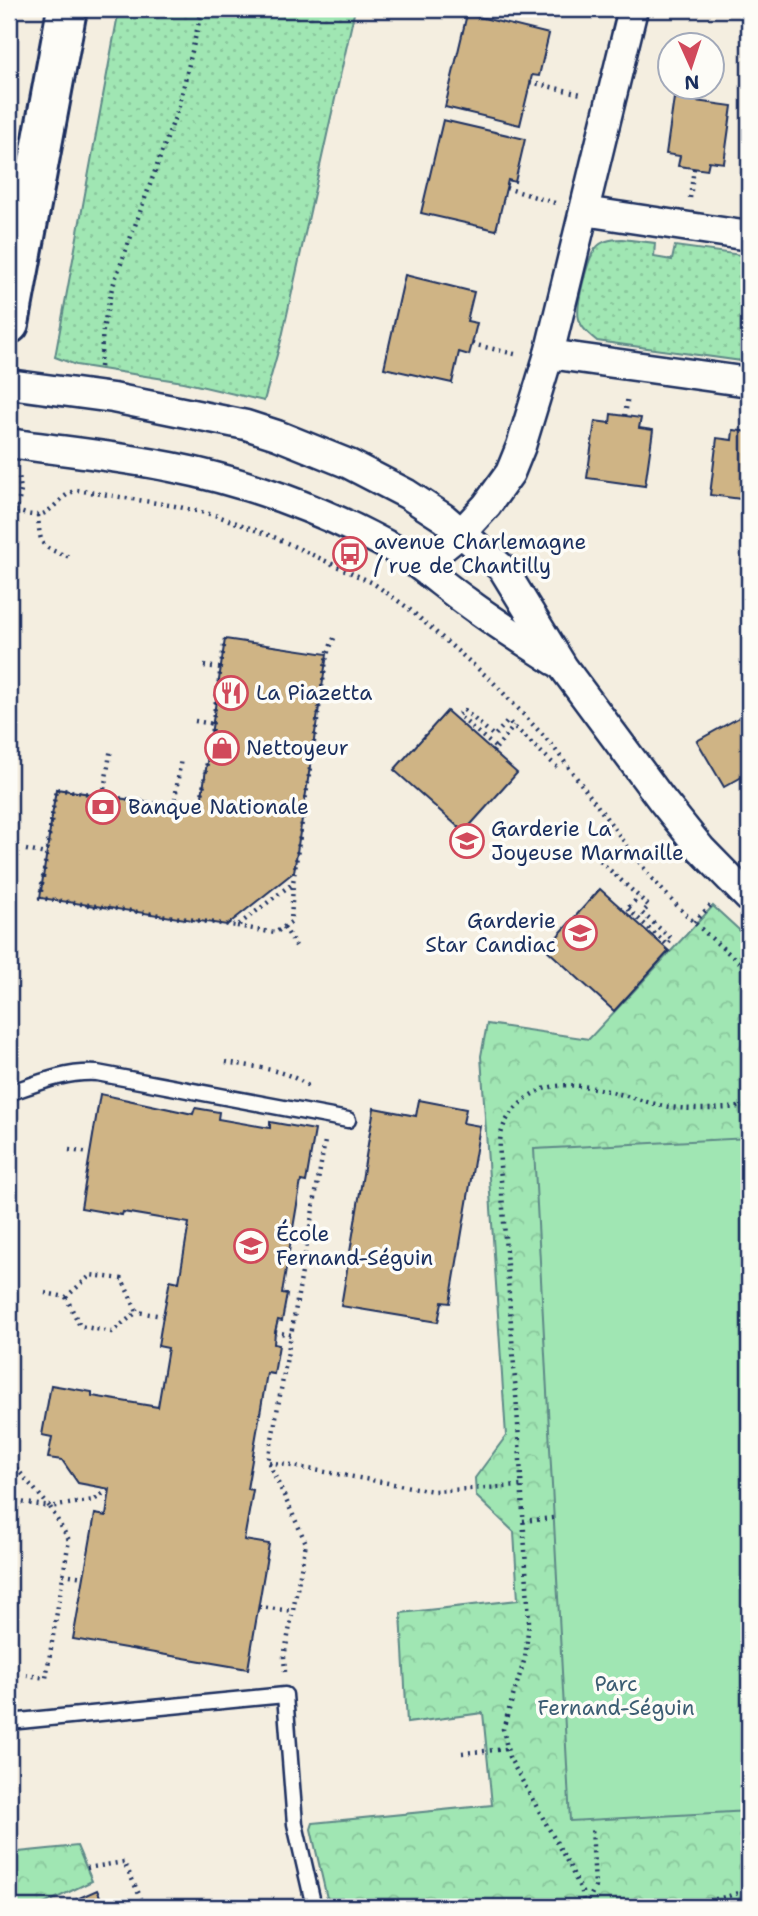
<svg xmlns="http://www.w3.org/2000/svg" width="758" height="1916" viewBox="0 0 758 1916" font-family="'Shantell Sans',sans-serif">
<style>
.grass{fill:url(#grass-dots);stroke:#5e8a88;stroke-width:2}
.park{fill:url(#park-crowns);stroke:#5e8a88;stroke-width:2}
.pitch{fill:#a0e6b3;stroke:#5e8a88;stroke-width:2}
.building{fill:#cfb485;stroke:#1b2f5e;stroke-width:2}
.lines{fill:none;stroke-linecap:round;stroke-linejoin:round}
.lane-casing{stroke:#1b2f5e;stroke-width:19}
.street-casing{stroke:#1b2f5e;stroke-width:33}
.secondary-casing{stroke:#1b2f5e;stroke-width:44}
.path{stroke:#1b2f5e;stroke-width:4.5;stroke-dasharray:2 5;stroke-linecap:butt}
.lane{stroke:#fdfcf7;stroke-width:14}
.street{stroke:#fdfcf7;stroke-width:28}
.secondary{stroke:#fdfcf7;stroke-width:38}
.labels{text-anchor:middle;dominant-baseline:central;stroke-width:7;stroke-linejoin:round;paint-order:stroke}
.poi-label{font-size:21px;fill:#1b2f5e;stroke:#fdfcf7;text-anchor:start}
.park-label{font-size:21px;fill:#3c5d73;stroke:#fdfcf7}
</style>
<defs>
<pattern id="grass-dots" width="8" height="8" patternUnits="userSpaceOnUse" patternTransform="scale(1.75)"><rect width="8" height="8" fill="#a0e6b3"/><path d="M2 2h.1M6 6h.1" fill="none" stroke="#89c69c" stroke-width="1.8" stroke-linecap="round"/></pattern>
<pattern id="park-crowns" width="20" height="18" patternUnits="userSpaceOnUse" patternTransform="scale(1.75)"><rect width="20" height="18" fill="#a0e6b3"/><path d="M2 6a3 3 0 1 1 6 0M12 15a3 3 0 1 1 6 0" fill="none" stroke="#89c69c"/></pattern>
</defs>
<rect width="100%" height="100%" fill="#f4eee0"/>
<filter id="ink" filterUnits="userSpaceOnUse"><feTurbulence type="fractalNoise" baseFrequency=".0143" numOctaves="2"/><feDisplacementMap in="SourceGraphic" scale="14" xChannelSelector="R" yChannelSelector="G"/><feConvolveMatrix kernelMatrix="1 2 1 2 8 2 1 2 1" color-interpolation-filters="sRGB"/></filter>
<g filter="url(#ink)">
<g class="grass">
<polygon points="119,9 355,9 282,337 264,401 183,382 76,365 55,357"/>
<path d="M 622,239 L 655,243 L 654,257 L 672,260 L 675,246 L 749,256 L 749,362 L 597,341 C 590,335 581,328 579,319 C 575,307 588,257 596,248 C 602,240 613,239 622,239 Z"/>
</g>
<g class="park">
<polygon points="713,906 749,939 749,1907 329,1907 311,1829 313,1823 492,1805 483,1713 407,1723 401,1613 518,1600 514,1532 476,1496 475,1478 506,1436 481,1056 487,1024 589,1039"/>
<polygon points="77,1846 92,1881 38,1907 17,1907 9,1891 9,1853"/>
</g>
<polygon class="pitch" points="749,1138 749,1811 570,1821 534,1149"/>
<g class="building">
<polygon points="467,14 549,34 539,76 532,75 520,125 445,107"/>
<polygon points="674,98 732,106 724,163 709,161 707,170 678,166 680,156 666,154"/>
<polygon points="443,120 525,139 515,182 508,180 496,230 421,213"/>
<polygon points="405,275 474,292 467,321 477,323 472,344 469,355 459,352 452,383 384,368"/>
<polygon points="611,414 641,418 639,428 653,430 645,486 587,478 595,421 610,423"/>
<polygon points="733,430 749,432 749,500 710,495 717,438 732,440"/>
<polygon points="225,639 327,654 294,872 227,925 40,898 56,789 200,810"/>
<polygon points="447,711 517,773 464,832 394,770"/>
<polygon points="740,717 749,733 749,773 724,787 697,741"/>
<polygon points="600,889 669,951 614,1011 546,949"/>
<polygon points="100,1094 193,1114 195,1108 219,1112 218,1119 270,1128 270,1122 315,1130 306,1182 301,1181 282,1293 287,1294 282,1321 278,1320 275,1332 274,1344 279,1345 274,1374 267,1373 247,1489 253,1490 244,1540 269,1544 248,1669 73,1639 95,1514 106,1516 110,1489 78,1483 62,1460 48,1458 52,1437 42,1435 51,1385 92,1392 92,1396 158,1407 168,1348 158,1346 163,1316 170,1280 179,1282 189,1223 123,1212 122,1215 81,1208"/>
<polygon points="419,1100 466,1109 463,1123 480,1126 450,1303 442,1302 438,1322 341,1306 374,1108 416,1116"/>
<polygon points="97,1890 105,1907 59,1907"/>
</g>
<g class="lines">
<g class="lane-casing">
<g id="lane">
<path d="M 9,1093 C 38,1083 66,1071 97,1073 L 348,1120"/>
<polyline points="9,1722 285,1695 295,1824 314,1907"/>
</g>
</g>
<g class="street-casing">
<g id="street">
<polyline points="584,211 749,236"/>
<polyline points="549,354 749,382"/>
<polyline points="9,384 113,398 246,425 277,435 349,464 407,494 444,518 503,569 563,667 661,799 701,849 749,898"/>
<path d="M 9,443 C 63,451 118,456 171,467 C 244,481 320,509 385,544 C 416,560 439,582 467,602 C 495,623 526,642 555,661"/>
<polyline points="421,565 462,532 487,505 510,473 521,446 549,354 633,9"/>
</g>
</g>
<g class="secondary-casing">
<polyline id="secondary" points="9,324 67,9"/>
</g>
<g class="path">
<polyline points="530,82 581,94"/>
<polyline points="506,188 555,203"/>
<polyline points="690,198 694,168"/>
<polyline points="472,344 519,355"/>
<polyline points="100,367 103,329 112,288 179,106 202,9"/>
<polyline points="625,416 628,396"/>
<polyline points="747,432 749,417"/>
<path d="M 9,509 C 18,511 29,516 38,515 C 52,514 61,494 77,490 L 175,506 L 218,516 L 274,537 L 373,583 L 408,608 L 492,681 L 552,745 L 649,875 C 679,910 713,941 749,970"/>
<path d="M 38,515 C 40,550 42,546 72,558"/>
<polyline points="9,548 21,491 19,475"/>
<polyline points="225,639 200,810 56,789 40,898 237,926 293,883 327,654 335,636"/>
<polyline points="204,666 221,668"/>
<polyline points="195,721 213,724"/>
<polyline points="496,748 514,726"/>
<polyline points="493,752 496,748 458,715 464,710 494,736 508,721 557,767"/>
<polyline points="103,796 111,748"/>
<polyline points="174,806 181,758"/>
<polyline points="26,850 46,854"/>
<polyline points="600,861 649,906 642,913 672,939 667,945 627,908"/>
<polyline points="624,912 639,897"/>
<polyline points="694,922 712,904"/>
<polyline points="237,926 275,933 291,922 293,884"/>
<polyline points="284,927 296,946"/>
<path d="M 226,1062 C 253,1067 286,1069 308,1086"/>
<polyline points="69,1150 90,1153"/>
<polyline points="45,1293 66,1297 91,1275 122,1279 137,1312 163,1316"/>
<polyline points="66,1297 80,1326 112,1332 137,1312"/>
<polyline points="275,1332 291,1335 325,1141"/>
<polyline points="269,1462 433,1491 521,1486"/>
<polyline points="16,1468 50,1507 94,1500 110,1489"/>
<polyline points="9,1500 50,1507 69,1540 46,1678 27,1675"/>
<polyline points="11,1500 16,1469"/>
<polyline points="523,1521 554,1518"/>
<polyline points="63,1574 84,1577"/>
<polyline points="259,1607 293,1611"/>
<polyline points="285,1672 284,1657 306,1543 268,1461 291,1335"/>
<polyline points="462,1753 507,1749"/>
<polyline points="87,1868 124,1862 145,1907"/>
<path d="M 584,1907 L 582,1892 L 568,1863 L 509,1757 L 503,1729 L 525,1658 L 529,1622 L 518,1424 L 500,1165 C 499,1136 499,1124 521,1103 C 558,1066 620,1097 664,1106 C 692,1111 721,1109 749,1106"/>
<polyline points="585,1907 595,1887 592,1826"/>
<polyline points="681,1907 729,1896 749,1889"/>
</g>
<use href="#lane" class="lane"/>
<use href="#street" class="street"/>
<use href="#secondary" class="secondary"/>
</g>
</g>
<defs>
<g id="bus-ring" transform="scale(1.75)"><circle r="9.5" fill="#fdfcf7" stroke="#d1495b" stroke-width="1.5"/><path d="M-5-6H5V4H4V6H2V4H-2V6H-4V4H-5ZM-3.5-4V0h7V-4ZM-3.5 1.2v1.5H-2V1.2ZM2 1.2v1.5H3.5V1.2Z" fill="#d1495b"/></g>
<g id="restaurant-ring" transform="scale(1.75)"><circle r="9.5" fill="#fdfcf7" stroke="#d1495b" stroke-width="1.5"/><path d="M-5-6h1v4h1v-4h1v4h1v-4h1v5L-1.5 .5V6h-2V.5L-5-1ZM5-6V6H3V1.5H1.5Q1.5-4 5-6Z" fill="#d1495b"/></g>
<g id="shop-ring" transform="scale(1.75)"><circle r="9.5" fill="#fdfcf7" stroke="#d1495b" stroke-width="1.5"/><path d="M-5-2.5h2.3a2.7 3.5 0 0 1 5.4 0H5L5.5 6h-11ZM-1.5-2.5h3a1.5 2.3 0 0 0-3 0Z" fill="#d1495b"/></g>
<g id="bank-ring" transform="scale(1.75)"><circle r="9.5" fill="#fdfcf7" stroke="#d1495b" stroke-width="1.5"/><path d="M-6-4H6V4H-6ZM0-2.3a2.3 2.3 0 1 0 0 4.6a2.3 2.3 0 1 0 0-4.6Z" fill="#d1495b"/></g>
<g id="school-ring" transform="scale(1.75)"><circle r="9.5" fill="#fdfcf7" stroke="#d1495b" stroke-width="1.5"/><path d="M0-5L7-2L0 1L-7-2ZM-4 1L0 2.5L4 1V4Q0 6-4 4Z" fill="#d1495b"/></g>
</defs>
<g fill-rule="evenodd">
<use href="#bus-ring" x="350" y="554"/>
<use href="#restaurant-ring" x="231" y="693"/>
<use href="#shop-ring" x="222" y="748"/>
<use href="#bank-ring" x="103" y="807"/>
<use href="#school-ring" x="467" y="841"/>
<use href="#school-ring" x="580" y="933"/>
<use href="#school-ring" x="251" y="1246"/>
</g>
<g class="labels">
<g class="poi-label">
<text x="374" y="542">avenue Charlemagne<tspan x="374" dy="24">/ rue de Chantilly</tspan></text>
<text x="256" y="693">La Piazetta</text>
<text x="246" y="748">Nettoyeur</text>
<text x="128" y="807">Banque Nationale</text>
<text x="491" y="829">Garderie La<tspan x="491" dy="24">Joyeuse Marmaille</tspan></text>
<text x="556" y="921" text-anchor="end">Garderie<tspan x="556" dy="24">Star Candiac</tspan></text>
<text x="276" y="1234">École<tspan x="276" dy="24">Fernand-Séguin</tspan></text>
</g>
<g class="park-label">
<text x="616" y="1684">Parc<tspan x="616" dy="24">Fernand-Séguin</tspan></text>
</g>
</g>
<rect width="758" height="1916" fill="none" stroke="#fdfcf7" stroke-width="35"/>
<rect x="18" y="18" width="723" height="1881" fill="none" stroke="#1b2f5e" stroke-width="2.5" filter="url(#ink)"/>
<g transform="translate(691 66) rotate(177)"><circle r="33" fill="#fdfcf7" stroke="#a3aaba" stroke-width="2"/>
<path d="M0-5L12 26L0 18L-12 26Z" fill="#d1495b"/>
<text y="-10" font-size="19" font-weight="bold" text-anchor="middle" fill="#1b2f5e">N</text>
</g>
</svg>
